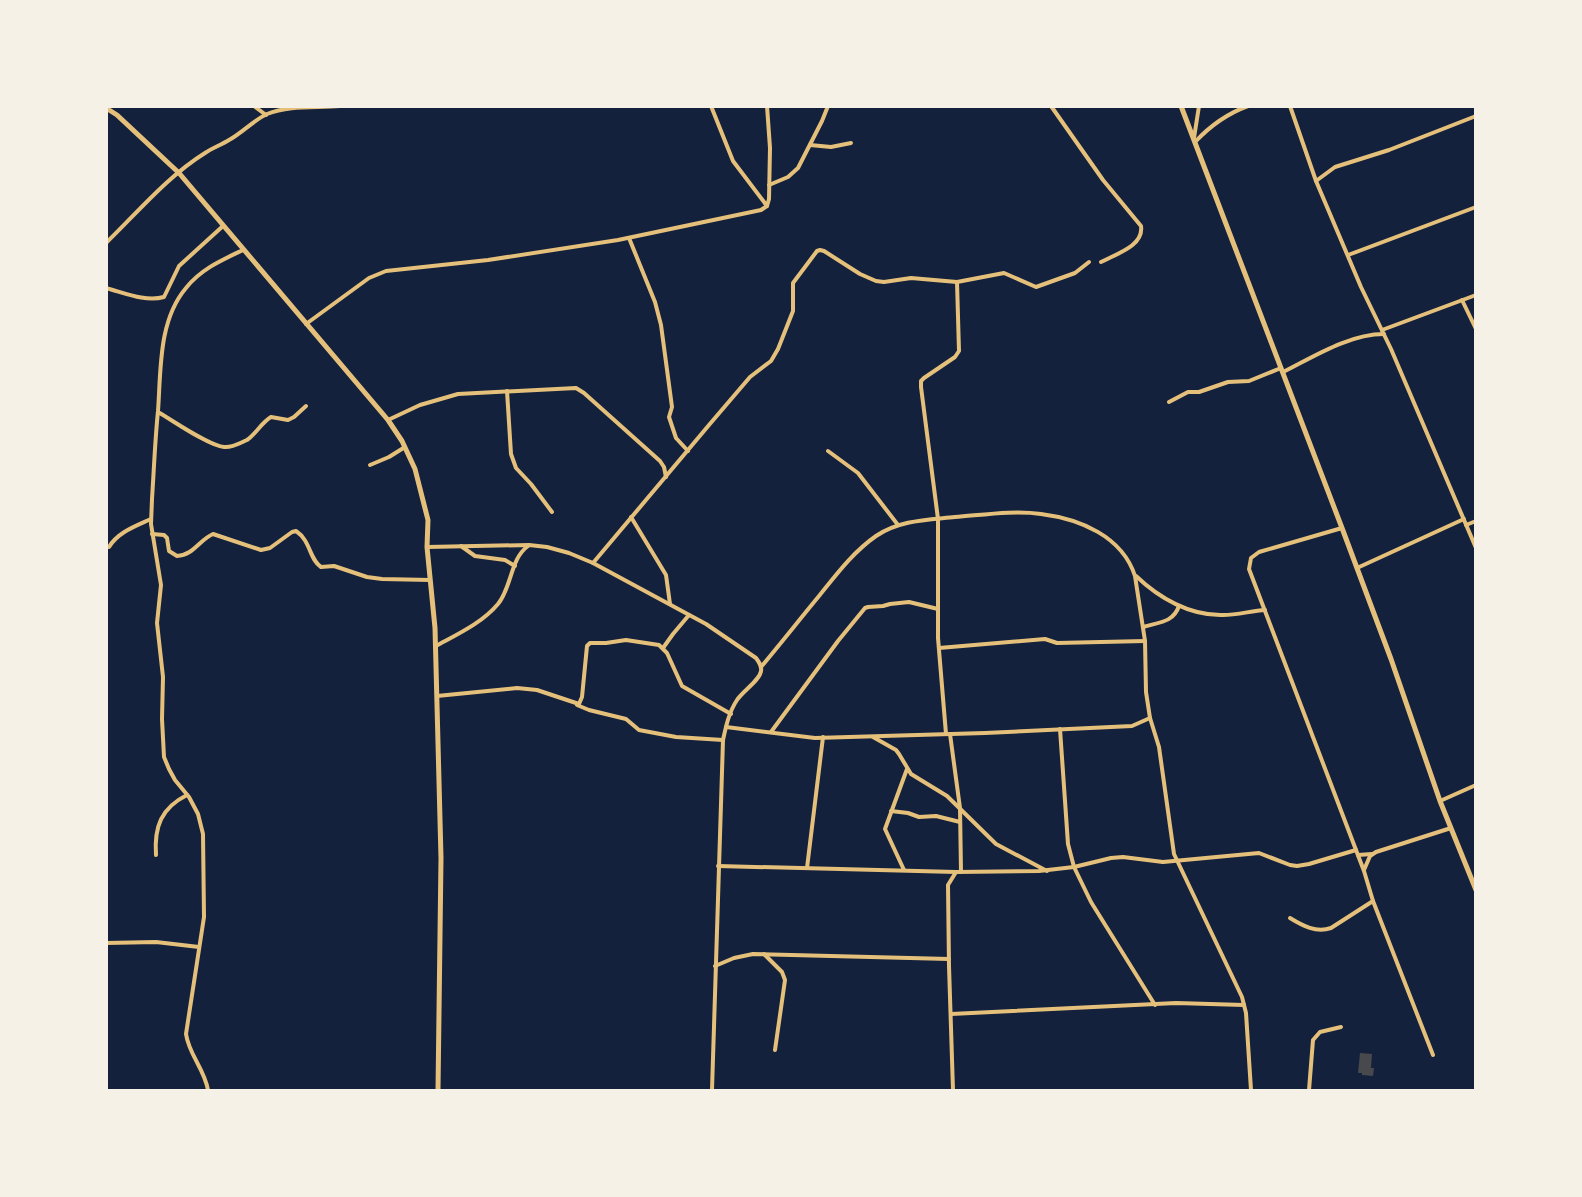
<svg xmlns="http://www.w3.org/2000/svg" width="1582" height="1197" viewBox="0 0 1582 1197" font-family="'Public Sans',sans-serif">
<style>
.building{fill:#48494c}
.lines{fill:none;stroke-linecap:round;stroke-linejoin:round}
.minor{stroke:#e5c07b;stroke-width:4}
.tertiary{stroke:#e5c07b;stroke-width:5}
.secondary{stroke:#e5c07b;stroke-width:5}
</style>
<rect width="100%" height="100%" fill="#14213d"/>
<polygon class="building" points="1360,1053 1372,1054 1371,1068 1374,1068 1373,1076 1362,1075 1362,1073 1358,1073"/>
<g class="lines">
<g class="minor">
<polyline points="254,106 266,115"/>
<polyline points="711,106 733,161 767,206"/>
<path d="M 1051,106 L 1103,180 L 1141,226 C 1144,246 1116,254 1101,262"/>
<polyline points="1290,106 1316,181 1361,287 1391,349 1476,548"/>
<polyline points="1194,138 1199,106"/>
<path d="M 1195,142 C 1210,126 1226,114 1248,106"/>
<polyline points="810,145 831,147 851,143"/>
<polyline points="1316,181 1335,167 1389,150 1476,116"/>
<polyline points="769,185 788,177 798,168 822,121 828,106"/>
<polyline points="629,238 655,302 661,325 672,407 669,417 676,438 688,451"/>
<path d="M 106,243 C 138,212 168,176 205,153 C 212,148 221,145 229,140 C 242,133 254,120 267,114 C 289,105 316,108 340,106"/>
<polyline points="1348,255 1476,207"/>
<path d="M 106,288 C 125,293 145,302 164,297 L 179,266 L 223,226"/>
<polyline points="1462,300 1476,329"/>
<polyline points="306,324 369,278 386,271 488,260 618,240 761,210 767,206 769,199 770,148 767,106"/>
<polyline points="1382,330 1476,295"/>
<path d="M 1283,372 C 1313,357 1349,334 1384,334"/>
<polyline points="507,391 511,454 516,468 531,484 552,512"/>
<polyline points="1169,402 1188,392 1199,392 1228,382 1249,381 1281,368"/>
<path d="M 158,412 C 172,420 209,446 224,447 C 232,448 240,443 247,440 C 256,434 261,423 271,417 L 288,420 L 294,417 L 306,406"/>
<polyline points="388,420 420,405 458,394 576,388 584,393 660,461 664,467 666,477"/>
<polyline points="828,451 858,473 898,525"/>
<polyline points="370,465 389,457 405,447"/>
<polyline points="631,517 666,575 670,604"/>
<polyline points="1466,525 1476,521"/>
<polyline points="1342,528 1259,552 1251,558 1249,569 1364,871 1373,901 1433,1055"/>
<path d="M 152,534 L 164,535 L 167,538 L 169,551 L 177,556 C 194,555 199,540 213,534 L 261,550 L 270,548 L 292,532 L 296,531 C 311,541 309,559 321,567 L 334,566 L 367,577 L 382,579 L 430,580"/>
<polyline points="461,546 475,556 505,560 515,566"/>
<path d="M 109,547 C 118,532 136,526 151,519"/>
<path d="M 427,547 L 529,545 L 547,547 L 569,553 L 593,563 L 706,624 L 756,658 C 759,662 762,666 761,671 C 760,680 743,691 737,700 C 729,712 726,726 723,740 L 712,1090"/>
<polyline points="593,563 709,425 750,377 771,361 778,349 793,311 793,283 817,251 820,250 824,251 860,274 876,281 884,282 911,278 957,282 1004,273 1036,287 1075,273 1089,262"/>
<polyline points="1357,568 1464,519"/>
<path d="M 1136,576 C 1159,598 1190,616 1223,615 C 1237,615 1251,611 1265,610"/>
<path d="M 1143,627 C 1159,622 1173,623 1179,606"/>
<path d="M 436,646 C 458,634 482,623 498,604 C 512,587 510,559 528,546"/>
<polyline points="663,648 673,634 689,615"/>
<polyline points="939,648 1045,639 1057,643 1145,641"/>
<path d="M 761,667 C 781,643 800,619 819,596 C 836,575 853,552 876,536 C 900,520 927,520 955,517 C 982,515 1014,510 1041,514 C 1080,519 1122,536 1135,576 L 1145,641 L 1146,692 L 1150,718 L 1159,747 L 1174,854 L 1242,997 L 1246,1013 L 1251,1090"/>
<polyline points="437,696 517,688 537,690 579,704 582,697 587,646 590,643 606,643 626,640 659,645 667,653 682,686 731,714"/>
<polyline points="577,705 589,710 626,719 639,730 676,737 723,740"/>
<polyline points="726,727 815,738 985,733 1132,726 1150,718"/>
<polyline points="1060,729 1068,844 1074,867 1091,902 1155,1005"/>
<polyline points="771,732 838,641 865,608 868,607 883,606 890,604 909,602 938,609"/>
<polyline points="946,734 938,638 938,519 921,387 921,381 924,378 955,357 959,351 957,282"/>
<polyline points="950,734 960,808 961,872"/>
<polyline points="873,737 896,750 899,754 911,774 947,796 996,844 1047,871"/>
<polyline points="1440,801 1476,785"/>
<polyline points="891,811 908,813 919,817 936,816 960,822"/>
<path d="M 156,855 C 154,827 161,808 187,795"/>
<polyline points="1358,855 1372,854"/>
<polyline points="718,866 956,872 1039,871 1074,867 1111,858 1123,857 1163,862 1259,853 1290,865 1297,866 1309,864 1356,850"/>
<polyline points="807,868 823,737"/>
<polyline points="904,870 885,829 907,769"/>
<polyline points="1364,870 1370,856 1376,852 1451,828"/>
<path d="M 1290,918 C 1303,926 1316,933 1331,928 L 1373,901"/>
<polyline points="106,943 156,942 199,947"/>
<polyline points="764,954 782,972 785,980 775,1050"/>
<polyline points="715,966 734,958 753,954 949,959"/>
<polyline points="951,1014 1176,1003 1244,1005"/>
<path d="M 208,1090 C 204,1068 189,1055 186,1034 L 204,917 L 203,834 L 198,814 L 189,797 L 175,780 L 169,769 L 164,757 L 162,719 L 163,677 L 157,623 L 161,585 L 151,524 L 152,499 C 154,469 155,440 158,411 C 161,371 158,321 186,288 C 201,269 222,260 243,250"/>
<polyline points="953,1090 949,966 948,885 956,872"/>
<polyline points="1309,1090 1313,1040 1320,1032 1341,1027"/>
</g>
<polyline class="tertiary" points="106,108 117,115 179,173 388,420 402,441 415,469 428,520 427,547 435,628 441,858 438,1090"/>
<polyline class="secondary" points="1181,106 1342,528 1391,659 1440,801 1476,890"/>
</g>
<rect width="1582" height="1197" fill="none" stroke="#f6f1e7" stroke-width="216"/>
</svg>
